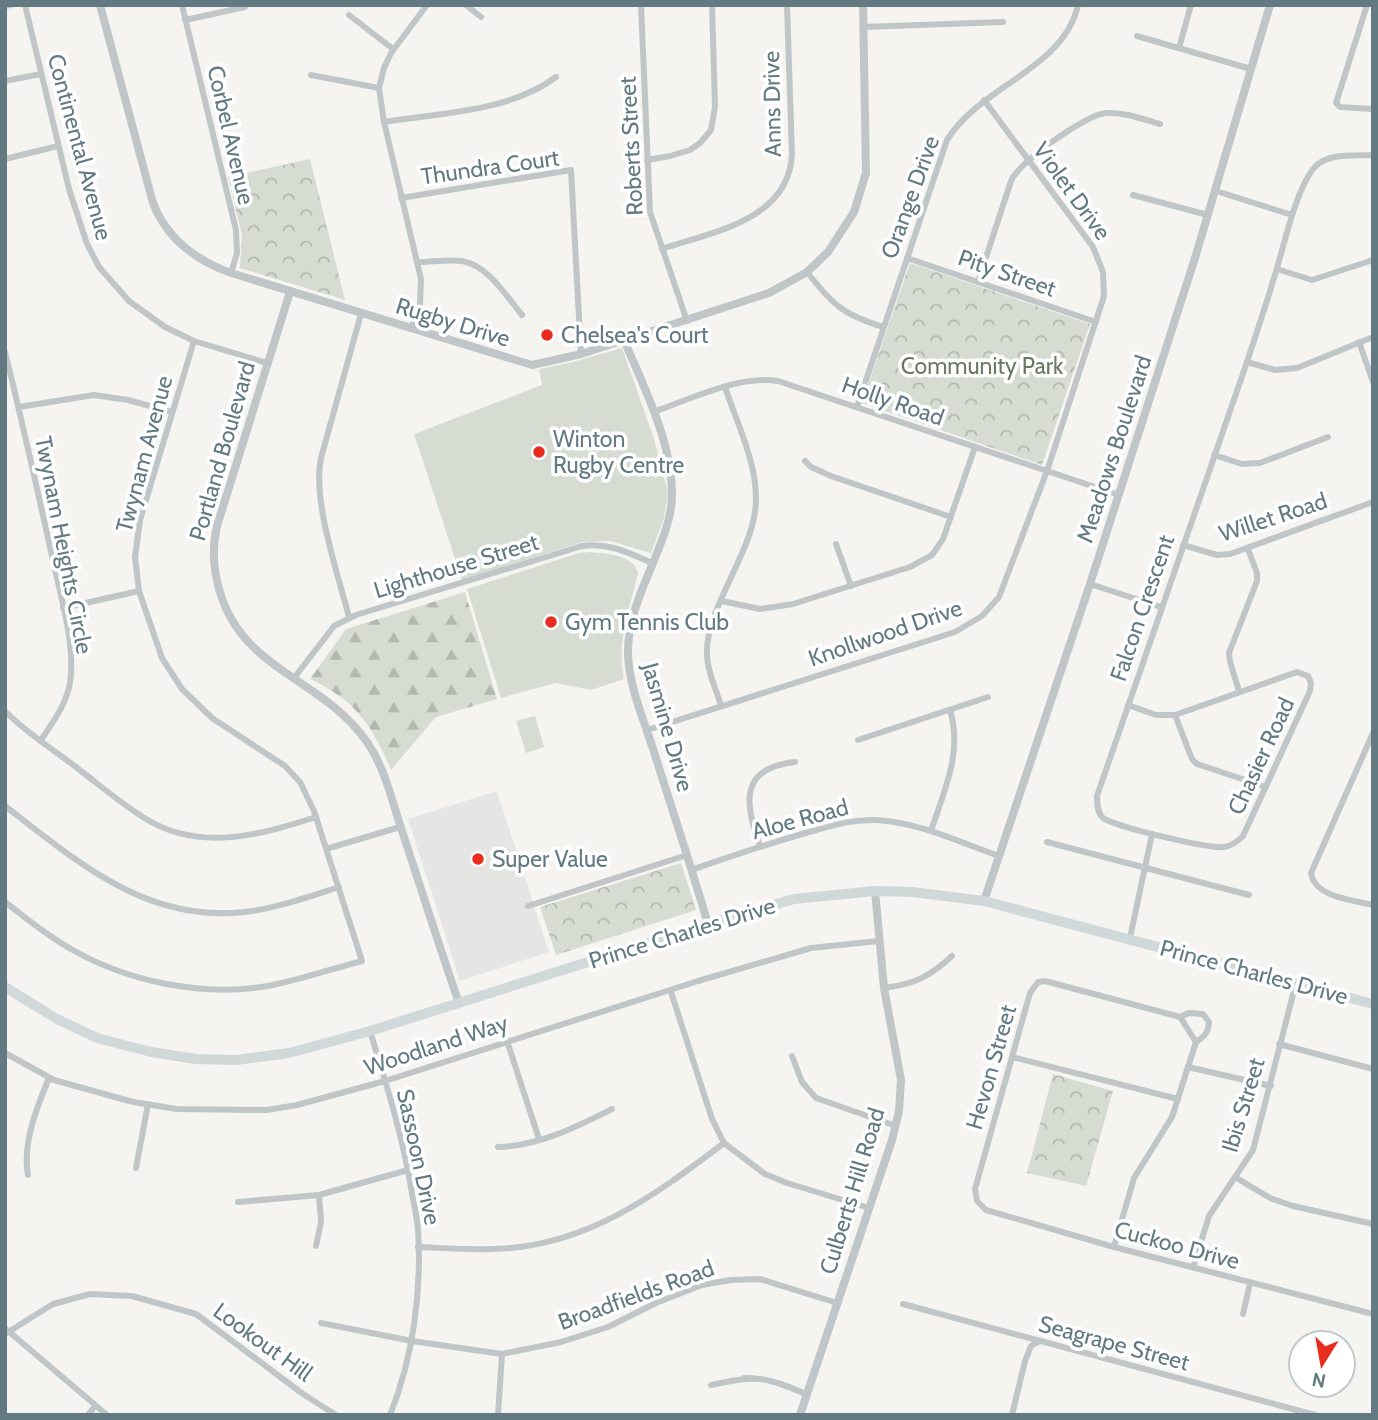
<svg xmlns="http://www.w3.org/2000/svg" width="1378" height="1420" viewBox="0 0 1378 1420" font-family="Cabin,sans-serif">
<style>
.built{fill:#e5e6e4}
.forest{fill:url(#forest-firs)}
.park{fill:url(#park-crowns)}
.pitch{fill:#d7dcd2}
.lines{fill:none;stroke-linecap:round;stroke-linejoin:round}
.minor{stroke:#c0c5c7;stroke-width:6}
.tertiary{stroke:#c0c5c7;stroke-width:8}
.trunk{stroke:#d1d8da;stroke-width:10}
.poi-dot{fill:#e82c1e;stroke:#fff;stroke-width:2.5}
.labels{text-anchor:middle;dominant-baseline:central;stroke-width:7;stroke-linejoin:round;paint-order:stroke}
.street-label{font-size:23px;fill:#637a83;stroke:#fff}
.poi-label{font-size:23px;fill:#637a83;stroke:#fff;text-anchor:start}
.park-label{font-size:23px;fill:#6a7a62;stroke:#fff}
</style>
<defs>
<pattern id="forest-firs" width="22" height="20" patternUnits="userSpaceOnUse" patternTransform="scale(1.75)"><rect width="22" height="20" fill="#d7dcd2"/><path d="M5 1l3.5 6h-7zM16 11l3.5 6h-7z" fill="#b2b7b0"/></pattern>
<pattern id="park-crowns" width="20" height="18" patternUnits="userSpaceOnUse" patternTransform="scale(1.75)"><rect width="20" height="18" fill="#d7dcd2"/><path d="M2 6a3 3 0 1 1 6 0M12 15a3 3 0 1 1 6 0" fill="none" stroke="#b2b7b0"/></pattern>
</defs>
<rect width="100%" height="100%" fill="#f5f4f1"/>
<polygon class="built" points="497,791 549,952 460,981 408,819"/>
<path class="forest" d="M 465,592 L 497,699 L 436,717 L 391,770 C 372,725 355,700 310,679 L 346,629 Z"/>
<g class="park">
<polygon points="310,159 345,300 240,268 242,235 228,177"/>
<polygon points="910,263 1090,324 1042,465 862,403"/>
<polygon points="681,863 696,910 556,955 540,907"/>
<polygon points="1053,1074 1113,1091 1086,1186 1027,1173"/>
</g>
<g class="pitch">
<polygon points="622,348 653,436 668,492 664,518 651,553 610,541 583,542 462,580 414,434 542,385 539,369 569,363"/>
<path d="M 590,552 C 607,554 633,554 638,573 C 630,609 616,641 624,679 L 591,690 L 556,683 L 501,698 L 467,589 L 579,553 Z"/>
<polygon points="535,716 544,747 526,753 516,721"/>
</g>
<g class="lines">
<g class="minor">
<polyline points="25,5 69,189 87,244 99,267 129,301 165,327 194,341 267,363"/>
<polyline points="182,5 236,230 237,253 231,273"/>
<polyline points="466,5 481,17"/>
<polyline points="641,5 650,212 687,321"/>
<polyline points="1367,5 1336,103 1340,107 1373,109"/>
<polyline points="5,6 11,5"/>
<polyline points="349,15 393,49"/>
<polyline points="185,20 245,7"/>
<polyline points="864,27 1003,22"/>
<polyline points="1137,36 1251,69"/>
<polyline points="1179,48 1191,5"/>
<polyline points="311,75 379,88"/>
<polyline points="5,81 41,74"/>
<path d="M 384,122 C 440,113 509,112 556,77"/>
<polyline points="5,159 58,146"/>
<polyline points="647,160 670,156 690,150 700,143 711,130 715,107 712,5"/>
<polyline points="1216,191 1292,215"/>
<polyline points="1133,195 1208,215"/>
<polyline points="401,198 571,170 581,354"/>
<path d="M 662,249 C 711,232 788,221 792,155 L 787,5"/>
<polyline points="907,258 1096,322"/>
<path d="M 417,262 C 432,262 447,259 462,261 C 488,265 507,297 522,315"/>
<polyline points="1277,269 1312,280 1373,260"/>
<path d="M 807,272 C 833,305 842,314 883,327"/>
<path d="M 978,282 L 1011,181 C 1018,163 1086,114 1106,113 C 1124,112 1143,119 1160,124"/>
<polyline points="411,329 420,305 421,279 384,122 379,88 384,68 391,53 427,5"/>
<polyline points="1359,342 1373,382"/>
<path d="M 5,352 C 22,420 37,488 52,556 C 60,594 76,645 70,683 C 66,705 53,722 41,740"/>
<polyline points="1247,362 1275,370 1297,368 1373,337"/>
<polyline points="19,407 94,395 128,400 172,412"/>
<path d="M 857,407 L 947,140 C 980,86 1064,69 1078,5"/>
<path d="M 653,412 C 691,399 738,375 778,381 L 1119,495"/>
<polyline points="1214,455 1242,464 1260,463 1328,437"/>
<polyline points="805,461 811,467 831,476 951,517"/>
<polyline points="836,544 851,586"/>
<polyline points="1183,545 1217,555 1230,554 1373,502"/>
<polyline points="1090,584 1161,607"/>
<polyline points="722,601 760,609 793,604 910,567 932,555 943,539 975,447"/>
<polyline points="63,608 139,591"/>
<path d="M 349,617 C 338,574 312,500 321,458 L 361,314"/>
<path d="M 294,678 L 334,626 L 356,615 L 582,546 C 608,542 629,553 652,563"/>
<polyline points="1239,691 1230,662 1229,653 1257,581 1257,573 1248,549"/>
<path d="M 721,705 C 716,689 707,671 707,654 C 705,612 749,556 755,512 C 761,471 738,426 725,387"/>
<path d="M 1128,705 L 1156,715 L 1175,715 L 1297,672 L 1308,676 L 1311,683 L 1310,691 L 1243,836 C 1237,842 1232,846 1224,847 C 1210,849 1110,826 1102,817 C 1097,811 1097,803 1097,796 C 1146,650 1199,505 1248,359 C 1258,329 1268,299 1277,268 C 1285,241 1296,191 1313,169 C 1326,152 1354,156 1373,155"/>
<path d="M 5,711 C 27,734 56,751 81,771 C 102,787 123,805 146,819 C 200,852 260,835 316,817"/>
<polyline points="1175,715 1192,759 1197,764 1266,787"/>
<polyline points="647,730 955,632 982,616 999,597 1047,471 1104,296 1103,272 1093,247 984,100"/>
<path d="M 1373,733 L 1311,873 C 1314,897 1353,900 1373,905"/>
<polyline points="858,740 988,697"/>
<path d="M 5,806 C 78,862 146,923 245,912 C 277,908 308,897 339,887"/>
<path d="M 931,831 C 944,791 963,752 950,710"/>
<polyline points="1047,842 1249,895"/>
<path d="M 760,846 C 745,805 738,768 795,762"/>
<polyline points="326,849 400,827"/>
<path d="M 691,870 C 732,856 772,842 813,831 C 834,825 854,819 876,820 C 918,822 959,842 999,856"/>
<path d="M 5,902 C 26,918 47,936 71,949 C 128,982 203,997 268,986 C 300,980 331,969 362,961 L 314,811 L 300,782 L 285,766 L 212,718 L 182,689 L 162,658 L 139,591 L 135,557 L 140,520 L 194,341"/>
<polyline points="528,906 687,855"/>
<polyline points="1130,938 1152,834"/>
<path d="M 884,988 C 915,984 929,977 952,956"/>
<polyline points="671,992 712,1119 724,1143 765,1174 787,1183 869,1208"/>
<path d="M 370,1031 C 386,1083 402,1134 411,1187 C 413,1201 417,1216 418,1230 C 422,1291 413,1358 390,1415"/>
<polyline points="507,1041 539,1139"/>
<path d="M 1196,1042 C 1205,1036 1208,1033 1209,1022 L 1203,1014 L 1189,1013 L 1180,1017 L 1045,981 L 1038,982 L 1030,993 L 975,1189 L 977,1201 L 986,1210 L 1114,1247 L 1373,1314"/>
<polyline points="1279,1044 1373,1069"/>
<polyline points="5,1053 54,1080 133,1102 177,1109 267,1110 297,1105 385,1081 698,981 811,948 878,941"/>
<polyline points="792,1056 802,1082 816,1098 896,1126"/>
<polyline points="1012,1057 1178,1099"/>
<polyline points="1188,1067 1271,1086"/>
<path d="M 498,1147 C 539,1146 576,1127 612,1109"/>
<polyline points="136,1168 148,1104"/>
<path d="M 28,1175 C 22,1144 37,1107 49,1078"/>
<polyline points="1235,1177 1270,1198 1293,1206 1373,1224"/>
<polyline points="238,1202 319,1195 408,1170"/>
<polyline points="316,1246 321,1222 319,1195"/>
<path d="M 418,1247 C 443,1248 468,1250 493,1249 C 586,1247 654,1196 724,1143"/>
<polyline points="1114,1247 1134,1178 1172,1117 1196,1042 1180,1017"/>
<polyline points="1193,1268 1209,1216 1253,1150 1296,983"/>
<polyline points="903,1304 1315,1415"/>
<polyline points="1243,1314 1250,1283"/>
<polyline points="321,1323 412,1341 502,1354 561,1342 608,1327 656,1303 702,1285 731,1280 760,1279 837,1303"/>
<polyline points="7,1330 107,1415"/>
<polyline points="5,1334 53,1304 90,1294 132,1296 196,1314 303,1394 336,1415"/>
<path d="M 711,1385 C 757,1375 764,1376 806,1394 C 786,1386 766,1377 744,1378"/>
<polyline points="88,1415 95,1406"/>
<polyline points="498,1415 502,1354"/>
<polyline points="1012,1415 1025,1361 1031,1346 1040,1341"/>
</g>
<g class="tertiary">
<path d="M 100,5 L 153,203 C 167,239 195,260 231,273 L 532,365 L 581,354 L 769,293 L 807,272 L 828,252 L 854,212 L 866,173 L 863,5"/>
<path d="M 290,292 L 217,526 C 212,548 213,566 219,589 C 242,672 322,677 367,742 C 385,768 392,801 402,831 C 421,888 439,946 459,1003"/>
<path d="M 624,340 C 645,390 683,463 669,518 C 658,563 627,605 628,654 C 629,687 644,720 654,752 C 672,809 691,866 708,924"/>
<polyline points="984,901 1090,584 1195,258 1270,5"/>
<polyline points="800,1415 892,1140 899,1111 901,1080 884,988 875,891"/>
</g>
<polyline class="trunk" points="5,987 57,1019 97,1038 151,1052 196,1059 236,1060 289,1053 370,1031 708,924 794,899 875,891 913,892 984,901 1373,1004"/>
</g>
<g class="poi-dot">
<circle cx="547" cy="335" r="7"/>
<circle cx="539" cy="452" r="7"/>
<circle cx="551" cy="622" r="7"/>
<circle cx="478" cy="859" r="7"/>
</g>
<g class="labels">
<g class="street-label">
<text transform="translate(772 104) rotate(-91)">Anns Drive</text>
<text transform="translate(231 135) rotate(77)">Corbel Avenue</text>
<text transform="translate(631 146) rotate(-93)">Roberts Street</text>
<text transform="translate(80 147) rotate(75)">Continental Avenue</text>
<text transform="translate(490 167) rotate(-8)">Thundra Court</text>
<text transform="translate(1072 191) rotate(54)">Violet Drive</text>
<text transform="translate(910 197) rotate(-70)">Orange Drive</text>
<text transform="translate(1007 273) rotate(19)">Pity Street</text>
<text transform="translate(453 322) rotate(17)">Rugby Drive</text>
<text transform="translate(893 401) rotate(19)">Holly Road</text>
<text transform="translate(1114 449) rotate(-72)">Meadows Boulevard</text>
<text transform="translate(222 451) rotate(-74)">Portland Boulevard</text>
<text transform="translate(144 454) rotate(-75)">Twynam Avenue</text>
<text transform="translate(1273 517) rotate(-18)">Willet Road</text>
<text transform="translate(64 545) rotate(79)">Twynam Heights Circle</text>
<text transform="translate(456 566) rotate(-17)">Lighthouse Street</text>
<text transform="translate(1142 608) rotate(-71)">Falcon Crescent</text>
<text transform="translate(885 633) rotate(-19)">Knollwood Drive</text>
<text transform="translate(668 727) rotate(74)">Jasmine Drive</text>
<text transform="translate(1261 756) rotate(-65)">Chasier Road</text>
<text transform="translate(800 819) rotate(-15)">Aloe Road</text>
<text transform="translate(682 933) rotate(-17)">Prince Charles Drive</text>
<text transform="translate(1254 972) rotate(15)">Prince Charles Drive</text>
<text transform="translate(436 1045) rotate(-18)">Woodland Way</text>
<text transform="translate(991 1067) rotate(-74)">Hevon Street</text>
<text transform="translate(1243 1105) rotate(-73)">Ibis Street</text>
<text transform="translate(419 1157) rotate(78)">Sassoon Drive</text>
<text transform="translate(852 1191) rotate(-73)">Culberts Hill Road</text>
<text transform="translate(1177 1245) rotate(15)">Cuckoo Drive</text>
<text transform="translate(636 1295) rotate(-20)">Broadfields Road</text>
<text transform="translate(263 1342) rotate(36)">Lookout Hill</text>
<text transform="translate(1114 1343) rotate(15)">Seagrape Street</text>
</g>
<g class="poi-label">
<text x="561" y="335">Chelsea's Court</text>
<text x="553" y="439">Winton<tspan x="553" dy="26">Rugby Centre</tspan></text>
<text x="565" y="622">Gym Tennis Club</text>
<text x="492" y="859">Super Value</text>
</g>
<g class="park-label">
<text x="982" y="366">Community Park</text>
</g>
</g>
<rect width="1378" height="1420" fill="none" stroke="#637a83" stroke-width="14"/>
<g transform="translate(1322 1364) rotate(191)"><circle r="33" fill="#ffffff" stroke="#c1cacd" stroke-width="2"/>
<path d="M0-5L12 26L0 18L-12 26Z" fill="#e82c1e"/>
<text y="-10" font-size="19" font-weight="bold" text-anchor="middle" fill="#637a83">N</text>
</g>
</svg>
